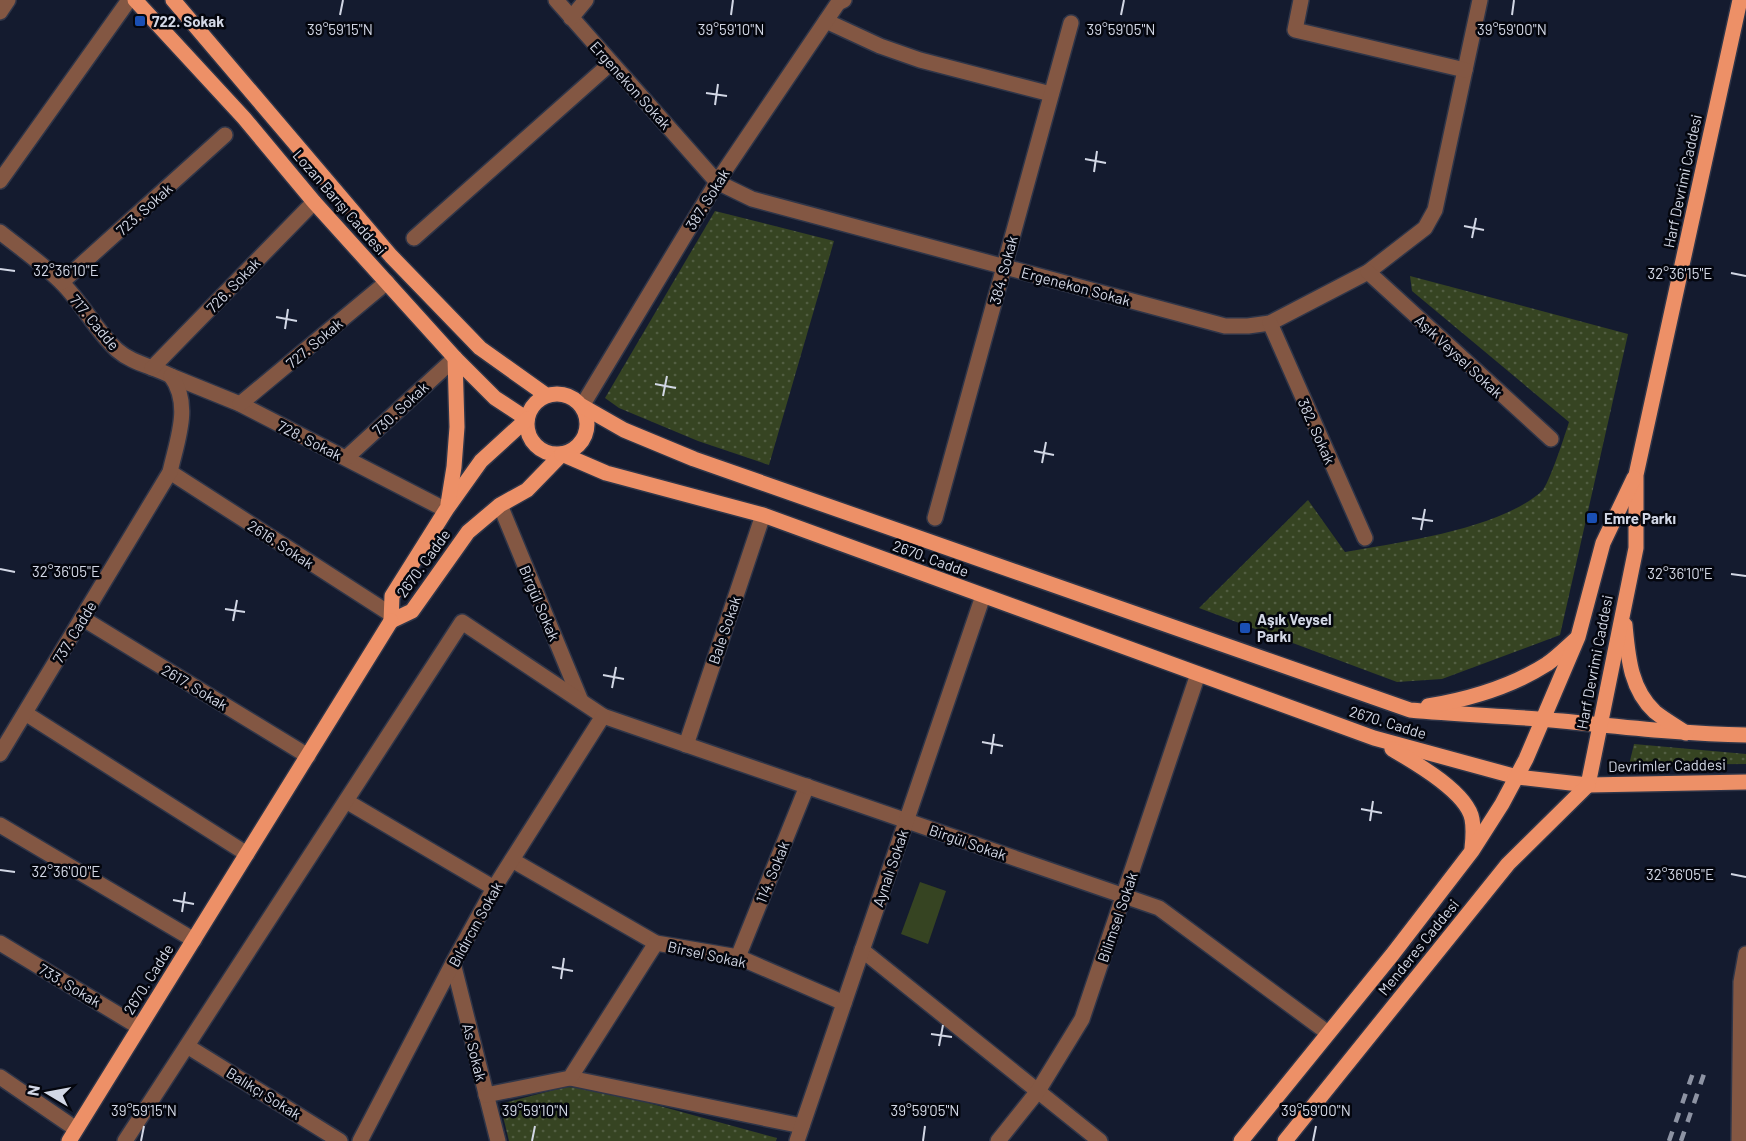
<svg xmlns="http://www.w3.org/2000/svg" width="1746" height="1141" viewBox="0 0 1746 1141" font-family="Barlow,sans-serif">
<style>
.green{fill:url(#green-dots)}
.pitch{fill:#364422}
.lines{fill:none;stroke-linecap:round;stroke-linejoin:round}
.minor-casing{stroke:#2f3548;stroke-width:18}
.major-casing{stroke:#2f3548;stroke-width:18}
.minor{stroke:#835743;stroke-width:15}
.major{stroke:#ed9067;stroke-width:15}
.rail{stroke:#8d93a3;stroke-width:4.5;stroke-dasharray:10 10;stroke-linecap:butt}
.ticks{fill:none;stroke:#d2d7e5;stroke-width:2}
.transit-dot{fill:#1a4fb4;stroke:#04060e;stroke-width:2}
.labels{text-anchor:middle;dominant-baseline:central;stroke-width:5;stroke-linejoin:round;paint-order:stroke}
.poi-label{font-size:15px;font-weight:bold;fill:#d2d7e5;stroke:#04060e;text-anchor:start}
.street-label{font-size:15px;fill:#d2d7e5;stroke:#04060e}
.ticks-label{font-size:15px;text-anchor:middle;fill:#d2d7e5;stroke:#04060e;stroke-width:5;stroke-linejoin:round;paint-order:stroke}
</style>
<defs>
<pattern id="green-dots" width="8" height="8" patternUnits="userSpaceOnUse" patternTransform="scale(1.5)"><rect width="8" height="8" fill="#364422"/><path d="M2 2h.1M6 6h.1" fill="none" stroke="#525e42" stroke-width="1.8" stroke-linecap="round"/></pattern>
</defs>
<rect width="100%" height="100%" fill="#141b2f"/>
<g class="green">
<polygon points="715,211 834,241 769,465 698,441 619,408 605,398"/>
<path d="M 1410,276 L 1628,334 L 1560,635 L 1442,679 L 1397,682 L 1199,608 L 1308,500 L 1345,552 C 1401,542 1500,529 1542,491 C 1549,484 1565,435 1569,422 L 1412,291 Z"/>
<polygon points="1634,744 1746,754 1746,764 1629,765"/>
<polygon points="565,1087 594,1088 777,1138 776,1141 509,1141 500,1104"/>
</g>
<polygon class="pitch" points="920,882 946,891 928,944 901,934"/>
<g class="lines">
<g class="minor-casing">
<g id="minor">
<polyline points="556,0 717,182 752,199 1225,326 1248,326 1270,323 1368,272 1425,228 1435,210 1480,0"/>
<polyline points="1301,0 1295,30 1465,70"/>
<polyline points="0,12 8,0"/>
<polyline points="571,18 586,0"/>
<polyline points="826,21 880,46 920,60 1051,94"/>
<polyline points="0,181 129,0"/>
<path d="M 0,232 C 20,248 43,264 61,282 C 82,302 95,330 117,350 C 133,364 153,366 171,376 L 240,404 L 446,510"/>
<polyline points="414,238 611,63"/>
<polyline points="1368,272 1551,439"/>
<polyline points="62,282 225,135"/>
<polyline points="1270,323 1365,538"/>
<polyline points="152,368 314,202"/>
<polyline points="240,404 387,282"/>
<polyline points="582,406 717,182 838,3 844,0"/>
<polyline points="346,458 455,358"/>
<polyline points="170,472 392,615"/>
<polyline points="500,505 581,701"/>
<polyline points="935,518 1071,23"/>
<polyline points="82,618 308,756"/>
<polyline points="25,713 247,854"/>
<polyline points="686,745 763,515"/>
<path d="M 0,754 L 170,472 C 177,440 192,405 171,376"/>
<polyline points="346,801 494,888"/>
<polyline points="0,825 194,940"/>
<polyline points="512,860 656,943 738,957 844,1003"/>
<polyline points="0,943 139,1027"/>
<polyline points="862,950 1100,1141"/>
<polyline points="738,957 807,786"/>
<polyline points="453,963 498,1141"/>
<polyline points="187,1046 340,1141"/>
<polyline points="0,1077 76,1129"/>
<polyline points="570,1078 802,1126"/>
<polyline points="486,1095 570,1078 656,943"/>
<polyline points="125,1141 462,622 603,716 1159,908 1328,1033"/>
<polyline points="360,1141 453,963 494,888 603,716"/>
<polyline points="797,1141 983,596"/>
<polyline points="998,1141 1038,1091 1082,1019 1198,674"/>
<polyline points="1739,1141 1741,982 1746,954"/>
</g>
</g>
<g class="major-casing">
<g id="major">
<polyline points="135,0 244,118 314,202 455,358 495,398 527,419"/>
<polyline points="173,0 391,256 480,348 546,395"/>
<circle cx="557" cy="424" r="30"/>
<path d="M 582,406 L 624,430 L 694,459 L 1410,710 C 1461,715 1512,716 1562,721 C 1624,727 1684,734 1746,735"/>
<polyline points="527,419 481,461 446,510 392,596 391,621 412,611 468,532 500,505 527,490 562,454"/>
<polyline points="562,454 606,473 763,515 1374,738 1517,777 1588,785 1746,782"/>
<polyline points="448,504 454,467 457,427 455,358"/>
<path d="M 1625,625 C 1628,656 1630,689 1655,712 C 1665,720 1676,726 1686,733"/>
<path d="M 1428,706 C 1470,699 1511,687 1547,664 C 1557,657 1566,648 1576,639"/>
<path d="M 1392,749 C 1414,762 1467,792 1472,819 C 1474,829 1473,839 1472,848"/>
<polyline points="1588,785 1636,548 1636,475 1740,0"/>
<polyline points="69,1141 391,621"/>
<polyline points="1241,1141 1392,955 1472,851 1502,804 1526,759 1578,637 1603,543 1634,478"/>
<polyline points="1285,1141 1508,864 1588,785"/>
</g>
</g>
<use href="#minor" class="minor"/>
<use href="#major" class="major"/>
<g class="rail">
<polyline points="1669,1141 1694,1070"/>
<polyline points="1681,1141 1704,1074"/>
</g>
</g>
<path class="ticks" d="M 340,15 L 343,0M 731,15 L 733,0M 1121,15 L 1124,0M 1512,15 L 1514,0M 706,93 L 727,96M 715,105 L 718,84M 1085,159 L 1106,163M 1094,172 L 1097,151M 1464,226 L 1484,230M 1472,238 L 1476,218M 0,269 L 15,271M 1731,273 L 1746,276M 276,317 L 297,321M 285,329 L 288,309M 655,384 L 676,388M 663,396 L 667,376M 1034,451 L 1054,455M 1042,463 L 1046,442M 1412,518 L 1433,521M 1421,530 L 1425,509M 0,569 L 15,572M 1731,574 L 1746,576M 225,609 L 245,612M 233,621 L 237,600M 603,675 L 624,679M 612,688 L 616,667M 982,742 L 1003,746M 991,754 L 994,734M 1361,809 L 1382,813M 1370,821 L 1373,801M 0,870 L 15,872M 1731,874 L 1746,877M 173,900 L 194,904M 182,912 L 185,892M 552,967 L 573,971M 561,979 L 564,958M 931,1034 L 952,1037M 939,1046 L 943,1025M 141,1141 L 144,1126M 532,1141 L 535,1126M 923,1141 L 925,1126M 1313,1141 L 1316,1126"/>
<g class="transit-dot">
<rect x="134" y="15" width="12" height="12" rx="3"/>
<rect x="1586" y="512" width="12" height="12" rx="3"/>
<rect x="1239" y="622" width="12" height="12" rx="3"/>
</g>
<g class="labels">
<g class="poi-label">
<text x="152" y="21">722. Sokak</text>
<text x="1604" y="518">Emre Parkı</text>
<text x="1257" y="619">Aşık Veysel<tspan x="1257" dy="17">Parkı</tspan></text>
</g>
<g class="street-label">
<text transform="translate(631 85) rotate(48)">Ergenekon Sokak</text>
<text transform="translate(1682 181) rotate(-78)">Harf Devrimi Caddesi</text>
<text transform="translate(707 199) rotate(-58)">387. Sokak</text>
<text transform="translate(340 202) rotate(49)">Lozan Barışı Caddesi</text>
<text transform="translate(144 209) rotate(-42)">723. Sokak</text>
<text transform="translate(1003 270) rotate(-75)">384. Sokak</text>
<text transform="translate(233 285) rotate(-46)">726. Sokak</text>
<text transform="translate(1076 286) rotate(15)">Ergenekon Sokak</text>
<text transform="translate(95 322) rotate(50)">717. Cadde</text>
<text transform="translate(314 343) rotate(-40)">727. Sokak</text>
<text transform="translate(1459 356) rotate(43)">Aşık Veysel Sokak</text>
<text transform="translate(400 408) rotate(-43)">730. Sokak</text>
<text transform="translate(1317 431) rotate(66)">382. Sokak</text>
<text transform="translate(310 440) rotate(27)">728. Sokak</text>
<text transform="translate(281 544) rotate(33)">2616. Sokak</text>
<text transform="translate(931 558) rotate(20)">2670. Cadde</text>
<text transform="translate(423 563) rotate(-54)">2670. Cadde</text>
<text transform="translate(540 603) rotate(67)">Birgül Sokak</text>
<text transform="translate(724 630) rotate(-71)">Bale Sokak</text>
<text transform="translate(74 632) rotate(-59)">737. Cadde</text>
<text transform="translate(1594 662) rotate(-79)">Harf Devrimi Caddesi</text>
<text transform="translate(195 687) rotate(31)">2617. Sokak</text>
<text transform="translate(1388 722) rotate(17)">2670. Cadde</text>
<text transform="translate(1667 765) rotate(-1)">Devrimler Caddesi</text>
<text transform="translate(968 842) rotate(19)">Birgül Sokak</text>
<text transform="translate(890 868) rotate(-71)">Aynalı Sokak</text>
<text transform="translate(772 872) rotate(-68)">114. Sokak</text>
<text transform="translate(1117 917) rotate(-71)">Bilimsel Sokak</text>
<text transform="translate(475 924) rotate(-61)">Bıldırcın Sokak</text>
<text transform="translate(1418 947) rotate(-51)">Menderes Caddesi</text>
<text transform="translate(707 954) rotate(12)">Birsel Sokak</text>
<text transform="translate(148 979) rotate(-58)">2670. Cadde</text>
<text transform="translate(70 985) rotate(31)">733. Sokak</text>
<text transform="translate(475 1052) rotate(76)">As Sokak</text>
<text transform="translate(264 1093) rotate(32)">Balıkçı Sokak</text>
</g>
</g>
<g class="ticks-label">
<text x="340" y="35">39°59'15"N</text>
<text x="731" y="35">39°59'10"N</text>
<text x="1121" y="35">39°59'05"N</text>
<text x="1512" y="35">39°59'00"N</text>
<text x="66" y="276">32°36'10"E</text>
<text x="1680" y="279">32°36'15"E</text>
<text x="66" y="577">32°36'05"E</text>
<text x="1680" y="579">32°36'10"E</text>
<text x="66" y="877">32°36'00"E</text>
<text x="1680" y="880">32°36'05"E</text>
<text x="144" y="1116">39°59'15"N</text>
<text x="535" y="1116">39°59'10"N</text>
<text x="925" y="1116">39°59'05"N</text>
<text x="1316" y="1116">39°59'00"N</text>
</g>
<g transform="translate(48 1093) rotate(280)" stroke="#04060e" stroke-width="4.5" paint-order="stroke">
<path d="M0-4.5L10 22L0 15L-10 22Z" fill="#d2d7e5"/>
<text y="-9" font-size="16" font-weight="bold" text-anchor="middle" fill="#d2d7e5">N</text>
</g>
</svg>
